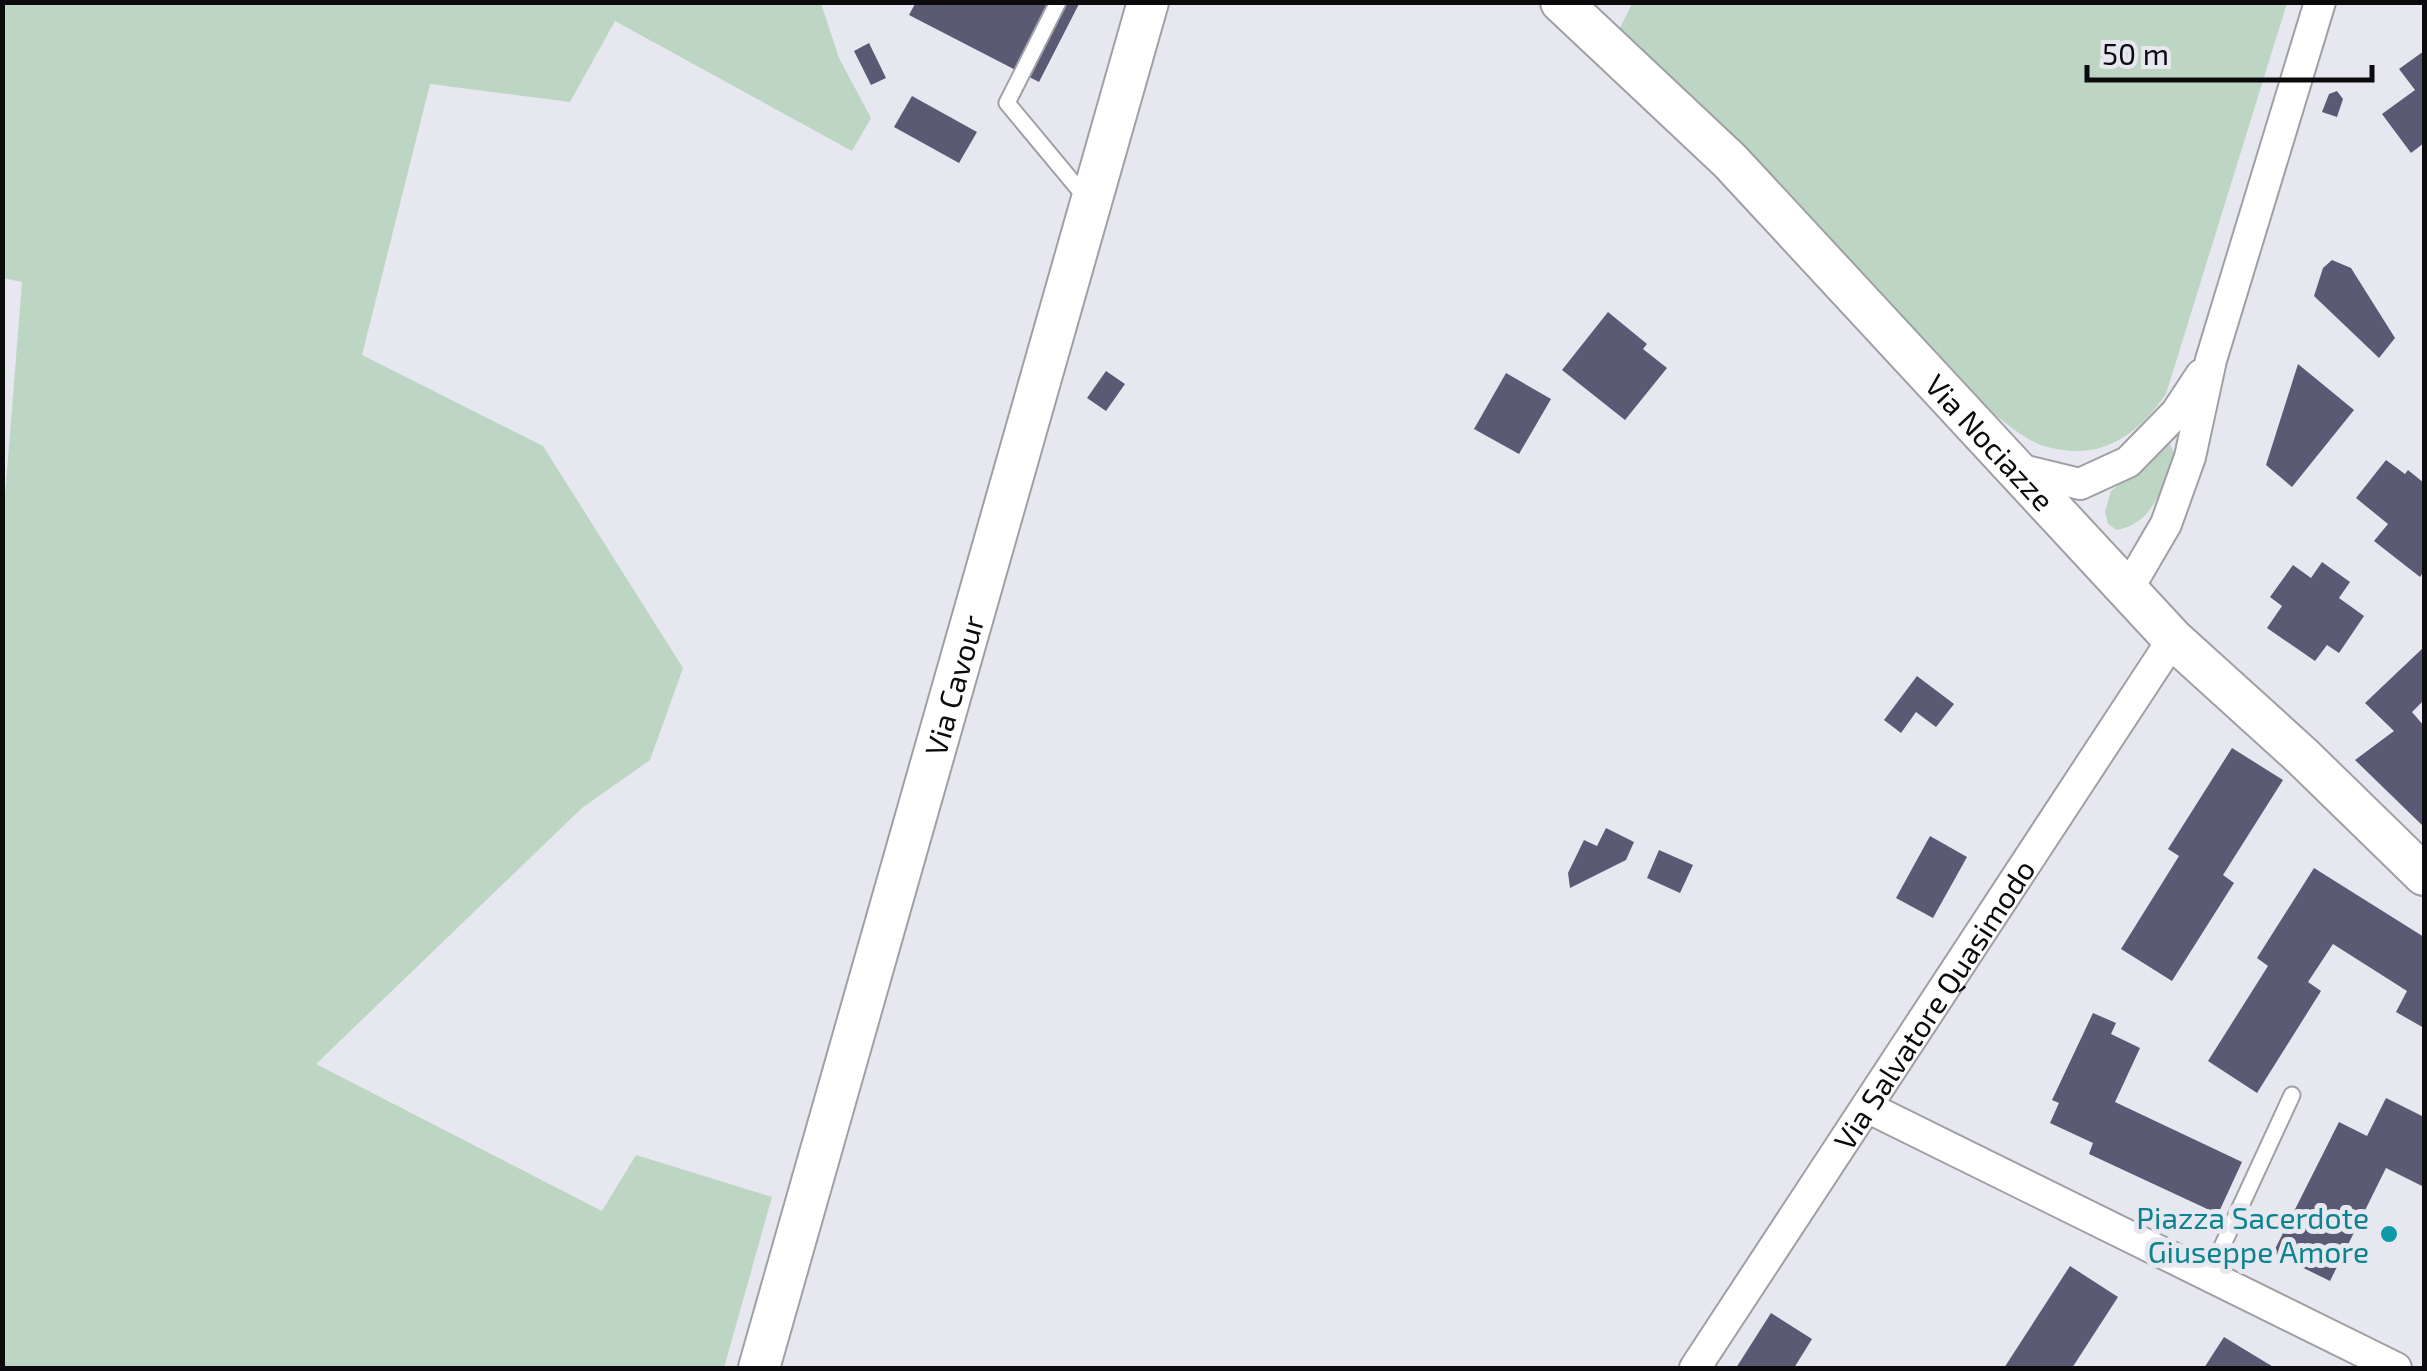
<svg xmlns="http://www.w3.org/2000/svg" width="2427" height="1371" viewBox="0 0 2427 1371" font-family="'Exo 2',sans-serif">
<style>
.green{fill:#bdd6c3}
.building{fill:#5b5a75}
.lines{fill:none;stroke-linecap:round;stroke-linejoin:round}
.lane-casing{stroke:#9f9fa6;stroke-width:19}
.street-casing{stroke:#9f9fa6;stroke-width:34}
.secondary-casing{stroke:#9f9fa6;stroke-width:44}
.lane{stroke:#fff;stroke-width:15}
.street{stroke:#fff;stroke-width:30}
.secondary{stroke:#fff;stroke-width:40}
.culture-dot{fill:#0f9aa8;stroke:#e7e7ef;stroke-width:4}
.labels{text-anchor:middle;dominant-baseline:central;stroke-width:10;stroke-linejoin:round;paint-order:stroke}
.street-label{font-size:30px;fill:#0b0b0e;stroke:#e7e7ef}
.culture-label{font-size:30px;fill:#0d838f;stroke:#e7e7ef;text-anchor:end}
</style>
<rect width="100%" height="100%" fill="#e7e7ef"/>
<g class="green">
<polygon points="3,2 821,3 839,58 871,118 852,151 615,21 570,102 430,84 362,355 543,446 683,668 650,760 582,808 316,1064 602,1211 636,1155 772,1197 724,1368 3,1368 2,534 22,282 3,278"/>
<path d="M 1633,2 L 2287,3 L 2166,394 C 2135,438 2099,462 2044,446 C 2005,435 1920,343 1889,312 C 1798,219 1707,127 1616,35 Z"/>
<path d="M 2170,444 L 2174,453 C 2162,486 2156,522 2117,530 L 2108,524 L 2105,512 L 2111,491 Z"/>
</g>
<g class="building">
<polygon points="916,2 1080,2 1039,82 909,15"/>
<polygon points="869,43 886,78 871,85 854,51"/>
<polygon points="2424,51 2424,143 2411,153 2382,114 2415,90 2399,69"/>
<polygon points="2337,91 2343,99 2337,117 2322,112 2329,94"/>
<polygon points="912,96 977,132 959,163 894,127"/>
<polygon points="2332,260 2351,268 2395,338 2379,358 2314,296 2323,268"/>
<polygon points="1608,312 1647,344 1643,349 1667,368 1625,420 1562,370"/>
<polygon points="2298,364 2354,410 2292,487 2266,465"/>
<polygon points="1106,371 1125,384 1106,411 1087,398"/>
<polygon points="1506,373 1551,399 1519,454 1474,429"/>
<polygon points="2386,460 2405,474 2408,470 2424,483 2424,571 2420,577 2374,541 2388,524 2356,498"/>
<polygon points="2322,562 2350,582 2339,598 2364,616 2339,653 2327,645 2315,661 2267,628 2282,606 2270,597 2293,565 2311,578"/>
<polygon points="2424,647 2424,700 2412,712 2424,726 2424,827 2355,760 2394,731 2365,703"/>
<polygon points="1917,676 1954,704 1936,727 1916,712 1901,733 1884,720"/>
<polygon points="2232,748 2283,780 2223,875 2234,883 2172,981 2121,949 2179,856 2168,849"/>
<polygon points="1606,828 1634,842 1626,860 1570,888 1568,873 1584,840 1597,846"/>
<polygon points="1930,836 1967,857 1933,918 1896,898"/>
<polygon points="1659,850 1693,865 1680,893 1647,878"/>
<polygon points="2314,868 2424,937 2424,1028 2396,1012 2407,991 2333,944 2308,982 2321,991 2257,1093 2208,1061 2268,966 2257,958"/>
<polygon points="2093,1013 2116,1023 2111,1034 2140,1048 2115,1102 2242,1162 2218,1214 2089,1154 2093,1143 2050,1123 2059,1103 2052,1100"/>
<polygon points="2386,1098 2424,1117 2424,1187 2386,1168 2330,1281 2273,1253 2339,1122 2367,1136"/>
<polygon points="2070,1266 2118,1297 2072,1368 2004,1368"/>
<polygon points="1771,1313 1812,1339 1794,1368 1736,1368"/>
<polygon points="2224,1337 2275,1368 2204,1368"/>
</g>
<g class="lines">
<g class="lane-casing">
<g id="lane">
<polyline points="1058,2 1007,103 1086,198"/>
<polyline points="2208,1277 2292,1095"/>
</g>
</g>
<g class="street-casing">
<g id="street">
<polyline points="2013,468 2080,484 2128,462 2176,413 2201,375"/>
<polyline points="2128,589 2166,524 2190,457 2211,360 2320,2"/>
<polyline points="1869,1108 2396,1368"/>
<path id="s1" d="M 1695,1368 L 2173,639"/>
</g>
</g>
<g class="secondary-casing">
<g id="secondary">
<path id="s2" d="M 1561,2 L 1730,161 L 2173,639 L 2302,756 L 2424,875"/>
<path id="s3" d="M 759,1368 L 1148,2"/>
</g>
</g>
<use href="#lane" class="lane"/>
<use href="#street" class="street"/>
<use href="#secondary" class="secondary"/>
</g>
<circle class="culture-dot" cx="2389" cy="1234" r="10"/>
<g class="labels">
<g class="street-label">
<text stroke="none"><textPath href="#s2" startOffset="615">Via Nociazze</textPath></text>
<text stroke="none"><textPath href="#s3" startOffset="710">Via Cavour</textPath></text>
<text stroke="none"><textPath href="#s1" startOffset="435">Via Salvatore Quasimodo</textPath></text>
</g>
<g class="culture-label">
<text x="2369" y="1217">Piazza Sacerdote<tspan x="2369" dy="34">Giuseppe Amore</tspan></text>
</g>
</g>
<rect width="2427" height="1371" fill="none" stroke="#0b0b0e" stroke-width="10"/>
<path d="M2087 65v15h285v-15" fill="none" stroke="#0b0b0e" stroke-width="5"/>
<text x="2102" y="65" font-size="30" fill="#0b0b0e" stroke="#e7e7ef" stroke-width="8" paint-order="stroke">50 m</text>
</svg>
